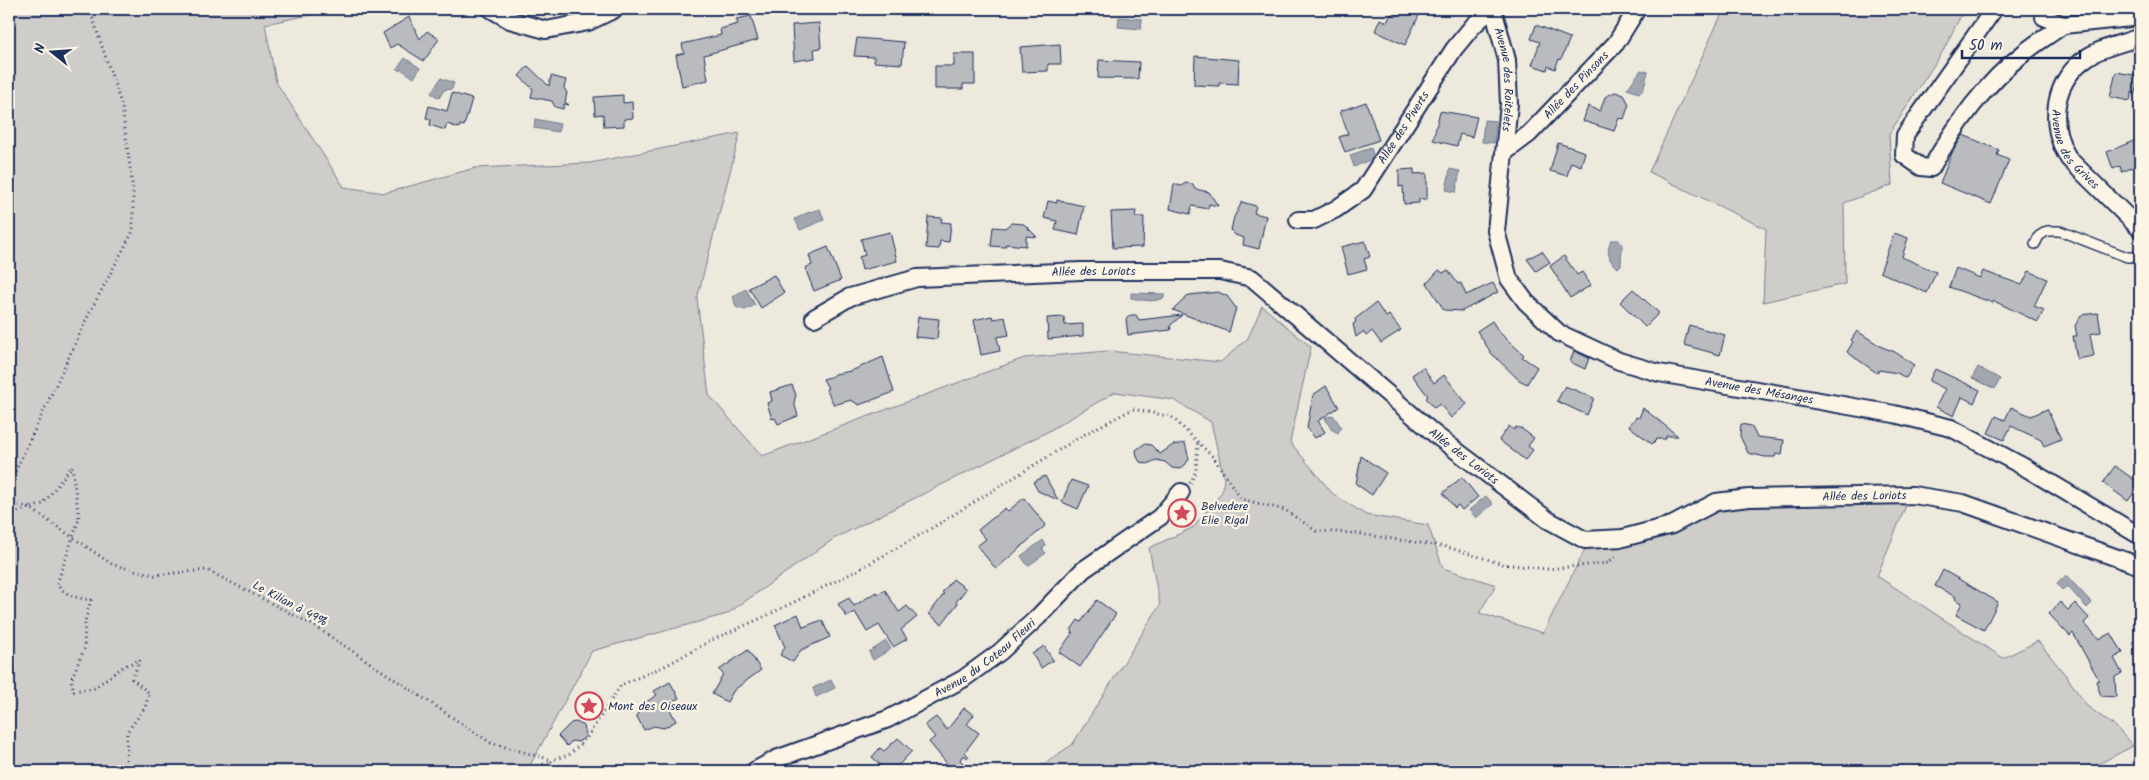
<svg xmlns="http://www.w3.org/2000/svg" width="2149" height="780" viewBox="0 0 2149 780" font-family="Kalam,sans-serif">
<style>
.green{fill:#cfcdca;stroke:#757e94}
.water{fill:#a2a7af;stroke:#6c778f}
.building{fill:#babbbe;stroke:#1b2f5e}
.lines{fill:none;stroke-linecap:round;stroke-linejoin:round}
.lane-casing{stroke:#1b2f5e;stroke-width:12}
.street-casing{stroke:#1b2f5e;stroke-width:20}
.path{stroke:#1b2f5e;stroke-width:3;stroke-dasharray:1 4;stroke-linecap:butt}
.lane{stroke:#fcf5e5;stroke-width:9}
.street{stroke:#fcf5e5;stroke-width:16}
.labels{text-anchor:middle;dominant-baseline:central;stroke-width:4.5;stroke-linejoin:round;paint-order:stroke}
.street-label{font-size:12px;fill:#1b2f5e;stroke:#fcf5e5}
.poi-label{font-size:12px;fill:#1b2f5e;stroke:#fcf5e5;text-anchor:start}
</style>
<rect width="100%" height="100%" fill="#eee9dd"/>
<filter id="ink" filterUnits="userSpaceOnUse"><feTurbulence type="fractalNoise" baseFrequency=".02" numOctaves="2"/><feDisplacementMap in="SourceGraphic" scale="10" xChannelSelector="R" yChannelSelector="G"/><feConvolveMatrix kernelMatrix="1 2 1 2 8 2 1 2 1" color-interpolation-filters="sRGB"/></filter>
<g filter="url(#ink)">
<g class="green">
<polygon points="9,9 326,9 325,12 265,24 276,82 344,187 385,193 475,168 590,163 740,133 697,299 709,395 762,456 1024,358 1108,351 1221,362 1248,338 1262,306 1311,347 1290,442 1333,494 1366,515 1428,525 1443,568 1496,585 1479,613 1543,633 1586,547 1665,523 1738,508 1907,503 1877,576 2003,658 2038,641 2067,677 2087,706 2116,727 2133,746 2085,771 1032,771 1072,745 1160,605 1149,548 1194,527 1222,492 1224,479 1211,422 1174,400 1115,392 1047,432 835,538 727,614 592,651 527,771 9,771"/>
<polygon points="1724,9 1964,9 1943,51 1889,134 1892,185 1844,203 1845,284 1763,302 1766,229 1649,172"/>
</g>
<g class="water">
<polygon points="1119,17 1142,19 1141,29 1118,27"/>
<polygon points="405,58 420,68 414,78 401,69 400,71 397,69"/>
<polygon points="1641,70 1648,72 1643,90 1639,93 1627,89"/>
<polygon points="441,78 454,83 452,89 444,90 439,98 431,93"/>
<polygon points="535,119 560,124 558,132 534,128"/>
<polygon points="1484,120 1496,121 1494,143 1482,142"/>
<polygon points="1371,148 1374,158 1354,167 1350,155"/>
<polygon points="1450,169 1460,171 1456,192 1446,190"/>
<polygon points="820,209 824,220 800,230 795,219 807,213"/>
<path d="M 1611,240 L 1619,240 L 1622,245 L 1621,265 L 1618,268 C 1608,263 1606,249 1611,240 Z"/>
<polygon points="746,289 755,305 745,310 736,307 733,296"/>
<path d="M 1131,293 L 1164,294 L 1164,298 C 1152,303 1143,300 1131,298 Z"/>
<polygon points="1978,367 2000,379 1995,389 1972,378"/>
<polygon points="1333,415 1341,427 1338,433 1331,429 1325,418"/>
<polygon points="1486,496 1493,504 1476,518 1469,510"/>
<polygon points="1043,540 1046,545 1042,549 1046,553 1028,566 1021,556"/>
<polygon points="2066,575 2092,603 2087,608 2067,586 2062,590 2057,584"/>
<polygon points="886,641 891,649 873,660 869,652"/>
<polygon points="831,680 835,688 816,697 813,688"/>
</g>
<g class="building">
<polygon points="1400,9 1422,9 1405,45 1375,31 1380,19 1387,22 1391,14 1396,17"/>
<polygon points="751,16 758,40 704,55 708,80 682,86 676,55 684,53 682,44 721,35 720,29 738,24 736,19"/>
<polygon points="409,17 420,39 427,31 439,39 424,61 397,44 390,48 383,33"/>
<polygon points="819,23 821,48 814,49 815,58 794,61 792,25"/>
<polygon points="1536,25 1570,38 1561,60 1559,59 1555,69 1548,66 1547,70 1532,65 1540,42 1531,39"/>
<polygon points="857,38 904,42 902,64 874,62 874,57 854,56"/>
<polygon points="1060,44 1061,64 1048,64 1048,71 1022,72 1020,47"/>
<polygon points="954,54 975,54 975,84 963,84 963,89 935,89 935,66 954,66"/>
<polygon points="1195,56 1239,60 1238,84 1219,83 1219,86 1194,85"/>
<polygon points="1099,60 1139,62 1138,79 1098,78"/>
<polygon points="528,66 549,86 551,76 566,80 564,88 567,93 565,102 569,105 564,104 563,109 555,107 552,101 531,97 533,89 519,76"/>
<polygon points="2116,72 2139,76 2136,93 2132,92 2130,101 2110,97"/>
<polygon points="1615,92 1624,95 1629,104 1624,119 1619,118 1614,131 1583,121 1588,106 1600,111 1605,97"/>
<polygon points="452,93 472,99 464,126 460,125 459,128 447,124 445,130 430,125 431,119 426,118 429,106 447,111"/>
<polygon points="623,95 623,103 632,102 633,118 624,119 624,126 604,127 603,114 595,115 594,97"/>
<polygon points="1366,102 1379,140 1345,152 1339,137 1348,134 1340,111"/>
<polygon points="1440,111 1477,117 1472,137 1460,134 1457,146 1433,140"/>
<polygon points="1963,135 1999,150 1997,155 2009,160 1991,204 1940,183 1952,153"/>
<polygon points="2136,140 2140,149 2140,164 2122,172 2120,166 2113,169 2107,152"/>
<polygon points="1558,143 1585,152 1581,166 1571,162 1567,176 1550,171"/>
<polygon points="1414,169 1414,174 1427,173 1427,199 1419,199 1419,203 1404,204 1403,186 1399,187 1399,170"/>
<polygon points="1186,183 1192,184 1195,189 1209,192 1218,206 1209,204 1208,209 1192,206 1190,214 1170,209 1174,184 1181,186"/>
<polygon points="1057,200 1084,206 1078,235 1055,230 1057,221 1044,218 1048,201 1057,203"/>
<polygon points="1242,202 1256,206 1254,213 1266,216 1259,249 1243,245 1244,238 1235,235 1231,230 1234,217"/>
<polygon points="1136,211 1135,217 1144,217 1143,247 1113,248 1111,212"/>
<polygon points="928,217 942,218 941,222 951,223 949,242 940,241 939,249 926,248"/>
<polygon points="1011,223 1024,224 1037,237 1026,236 1026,246 1006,244 1005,247 991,246 993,227 1005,228"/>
<polygon points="890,232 897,261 862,270 859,257 865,255 861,239"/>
<polygon points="1894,233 1908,238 1902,257 1936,272 1927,293 1880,272"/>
<polygon points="1365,241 1370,257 1364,259 1367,269 1348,274 1341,247"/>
<polygon points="828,247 841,280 814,291 805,268 812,265 809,255"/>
<polygon points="1542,251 1550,262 1536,271 1527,259"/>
<polygon points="1564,256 1577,275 1582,272 1591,285 1570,298 1550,266"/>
<polygon points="1956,268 1980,278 1983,271 2022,285 2029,271 2047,279 2034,306 2044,310 2038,322 1994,301 1993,303 1949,287"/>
<polygon points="1439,270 1443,273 1448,270 1458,284 1461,283 1466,295 1493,283 1498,292 1462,311 1444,310 1427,283"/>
<polygon points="774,275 784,293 761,308 749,288"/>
<polygon points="1633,289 1659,313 1645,327 1620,302"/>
<polygon points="1218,292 1227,296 1236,308 1229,332 1173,310 1189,295"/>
<polygon points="1376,303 1386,317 1389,315 1401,330 1381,343 1372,331 1366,336 1363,332 1356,337 1353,324 1356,322 1355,319"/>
<polygon points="2098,313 2101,332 2090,334 2094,356 2077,359 2073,336 2077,336 2075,326 2081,315"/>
<polygon points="1131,315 1136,315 1139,320 1182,315 1170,326 1171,330 1128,335 1126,319"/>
<polygon points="992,316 993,319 1005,317 1009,335 997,337 1000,351 981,355 974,320"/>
<polygon points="918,317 939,319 937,339 915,337"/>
<polygon points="1064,317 1065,325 1083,324 1083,336 1048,339 1047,318"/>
<polygon points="1492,321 1499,332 1524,355 1522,357 1537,367 1527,384 1519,380 1491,353 1477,331"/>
<polygon points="1689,325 1725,335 1720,355 1684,345"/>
<polygon points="1857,331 1882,347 1895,352 1914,365 1906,378 1897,373 1879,370 1877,373 1847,352 1853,342 1851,340"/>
<polygon points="1574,351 1589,358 1585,369 1570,362"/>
<polygon points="883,357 894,392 859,405 851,400 834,405 826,389 828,388 823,379 833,376 835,374 851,371"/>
<polygon points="1423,367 1434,383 1444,375 1467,404 1451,418 1440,404 1434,408 1426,398 1428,396 1412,375"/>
<polygon points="1935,369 1980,390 1974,403 1962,397 1954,416 1936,407 1945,389 1929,381"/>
<polygon points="792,385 796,395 794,402 798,416 778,424 775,418 772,419 767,403 772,401 770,392"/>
<polygon points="1326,386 1339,407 1318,421 1325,432 1315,438 1307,428 1313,395"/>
<polygon points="1565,386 1594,398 1587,415 1557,401"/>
<polygon points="2011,407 2031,416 2047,409 2061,439 2044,446 2041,440 2011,426 2004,440 1988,433 1996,416 2005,420"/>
<polygon points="1643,408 1678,436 1666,436 1666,439 1657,439 1652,444 1629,426 1636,417 1639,418"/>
<polygon points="1741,424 1751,426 1757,437 1784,440 1782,455 1776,454 1775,457 1765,457 1748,453 1740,436"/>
<polygon points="1509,426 1514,430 1516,427 1522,429 1534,438 1528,446 1533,450 1525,460 1499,440"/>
<polygon points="1185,443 1189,459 1185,465 1180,469 1172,468 1165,462 1156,460 1147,464 1140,462 1137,457 1136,450 1144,444 1151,445 1160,454 1173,445"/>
<polygon points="1361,456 1386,473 1372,495 1356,484"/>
<polygon points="2115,466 2140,484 2128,501 2103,483"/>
<polygon points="1045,476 1058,500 1038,491 1033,482"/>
<polygon points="1462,477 1478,497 1462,510 1458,505 1455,508 1443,493"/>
<polygon points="1071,480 1088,486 1078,509 1062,502"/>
<polygon points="1024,498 1046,525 996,569 977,546 986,539 978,530 1005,508 1008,511"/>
<polygon points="1943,570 1998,602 1984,630 1956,615 1962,603 1955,599 1956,597 1935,586"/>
<polygon points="953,579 966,589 956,602 958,603 942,624 929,614 944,594 942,593"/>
<polygon points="885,590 899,612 907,606 917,617 901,630 907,639 893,647 879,625 867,632 855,612 847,617 838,604 849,598 854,606 876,592 878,594"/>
<polygon points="1097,600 1116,614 1080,667 1059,652 1073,632 1071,630 1078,620 1081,622"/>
<polygon points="2060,602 2068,610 2075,603 2089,618 2084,623 2099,639 2111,633 2123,653 2114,658 2122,673 2115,677 2116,697 2101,696 2096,681 2099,680 2073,633 2070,636 2049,614"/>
<polygon points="798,614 803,627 822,620 830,637 801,650 793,662 780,655 785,647 775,625"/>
<polygon points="1044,646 1053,660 1041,668 1032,654"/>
<polygon points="748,650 761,670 734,690 727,702 712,694 723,674 719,670"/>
<polygon points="670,682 679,698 667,704 676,721 664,728 654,726 644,730 636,715 639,713 637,708 657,695 654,691"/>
<polygon points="964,708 974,715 967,724 979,733 965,752 969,757 968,758 963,755 960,760 963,763 953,771 929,742 935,737 925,725 936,717 947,730"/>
<polygon points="576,722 584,726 586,735 583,739 578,742 572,741 567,746 558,736 571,723"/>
<polygon points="898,738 912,751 893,771 887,771 872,757 880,748 884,751"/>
</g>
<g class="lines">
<g class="lane-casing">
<polyline id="lane" points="2035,244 2039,236 2047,231 2060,231 2127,257 2140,257"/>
</g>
<g class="street-casing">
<g id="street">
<polyline points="491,9 510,20 546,30 588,22 615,9"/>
<path id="s1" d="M 1493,9 L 1507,60 L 1509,104 L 1496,231 L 1509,279 L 1526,302 L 1559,333 L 1619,361 L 1659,373 L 1894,414 L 1951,428 L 2026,468 L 2140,536"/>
<path d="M 1994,9 L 1905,135 L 1904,155 L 1921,167 L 1931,168 C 1956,125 1985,83 2025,52 C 2037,42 2051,34 2063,25"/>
<polyline points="2045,9 2044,17 2063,25 2140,17"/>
<path id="s2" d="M 2140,37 C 2124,43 2103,47 2089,56 C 2053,80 2047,123 2069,159 L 2140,229"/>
<path id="s3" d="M 1505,152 L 1529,134 L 1616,43 L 1637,9"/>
<path id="s4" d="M 1298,220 L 1314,220 L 1336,209 L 1363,190 L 1454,49 L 1472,27 L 1491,9"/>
<path id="s5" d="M 814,318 L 850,297 L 917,278 L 1081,271 L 1220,271 L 1252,278 L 1437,436 L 1548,520 L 1585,540 L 1623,538 L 1672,525 L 1716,502 L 1749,498 L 1913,495 L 1963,503 L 2140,566"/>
<path id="s6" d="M 754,771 L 776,759 L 888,719 L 963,679 L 1000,652 L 1038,617 L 1083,570 L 1160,517 L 1181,492"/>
</g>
</g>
<g class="path">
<polyline points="9,479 15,472 89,314 133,231 133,190 122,107 93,19 85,9"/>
<polyline points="1190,483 1196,471 1198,442"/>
<polyline points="9,502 30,508 113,565 155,575 207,570 313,625 491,743 552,760"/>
<path d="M 9,507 L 17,512 L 43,504 L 72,466 L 79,519 L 57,584 C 65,596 77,598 91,600 L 85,621 L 84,649 L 71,680 L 74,691 L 94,688 L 124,666 L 140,660 L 132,679 L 149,693 L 145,708 L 127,732 L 126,771"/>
<polyline points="524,771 552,761"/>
<polyline points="547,771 552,760 569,755 586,739 621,685 667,665 710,641 768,615 856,571 927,531 1083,435 1133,409 1172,417 1213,457 1241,499 1285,510 1316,531 1353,533 1447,547 1503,564 1547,569 1608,563 1617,555"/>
</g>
<use href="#lane" class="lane"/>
<use href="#street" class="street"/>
</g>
</g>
<defs>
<g id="sight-ring" transform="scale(1.4375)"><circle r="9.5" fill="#fcf5e5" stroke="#d1495b" stroke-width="1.5"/><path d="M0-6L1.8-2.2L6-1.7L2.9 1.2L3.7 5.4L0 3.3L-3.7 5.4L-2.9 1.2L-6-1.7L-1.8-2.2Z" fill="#d1495b"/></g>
</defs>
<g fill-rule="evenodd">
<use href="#sight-ring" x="1182" y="513"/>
<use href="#sight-ring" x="589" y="706"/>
</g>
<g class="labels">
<g class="street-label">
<text stroke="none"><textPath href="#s1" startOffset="72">Avenue des Roitelets</textPath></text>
<text stroke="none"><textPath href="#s3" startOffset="98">Allée des Pinsons</textPath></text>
<text stroke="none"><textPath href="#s4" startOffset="148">Allée des Piverts</textPath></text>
<text stroke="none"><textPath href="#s2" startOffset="165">Avenue des Grives</textPath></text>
<text stroke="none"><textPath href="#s5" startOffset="288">Allée des Loriots</textPath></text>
<text stroke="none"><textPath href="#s1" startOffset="558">Avenue des Mésanges</textPath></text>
<text stroke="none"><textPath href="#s5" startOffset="724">Allée des Loriots</textPath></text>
<text stroke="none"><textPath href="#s5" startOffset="1159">Allée des Loriots</textPath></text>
<text transform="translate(290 604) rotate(28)">Le Kilian à 49%</text>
<text stroke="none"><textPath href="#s6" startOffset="259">Avenue du Coteau Fleuri</textPath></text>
</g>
<g class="poi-label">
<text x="1201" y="506">Belvedere<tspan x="1201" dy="14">Elie Rigal</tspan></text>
<text x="608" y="706">Mont des Oiseaux</text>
</g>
</g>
<rect width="2149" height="780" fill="none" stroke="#fcf5e5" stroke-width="30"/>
<rect x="15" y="15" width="2119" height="750" fill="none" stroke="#1b2f5e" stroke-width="2" filter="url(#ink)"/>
<g transform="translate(52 52) rotate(287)" stroke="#fcf5e5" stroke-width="4" paint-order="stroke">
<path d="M0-4L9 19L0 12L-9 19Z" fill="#1b2f5e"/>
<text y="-8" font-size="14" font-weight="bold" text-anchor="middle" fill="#1b2f5e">N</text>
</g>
<path d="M1962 50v8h118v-8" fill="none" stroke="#1b2f5e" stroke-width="2.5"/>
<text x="1969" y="50" font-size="15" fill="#1b2f5e" stroke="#fcf5e5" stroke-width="4" paint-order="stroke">50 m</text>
</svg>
